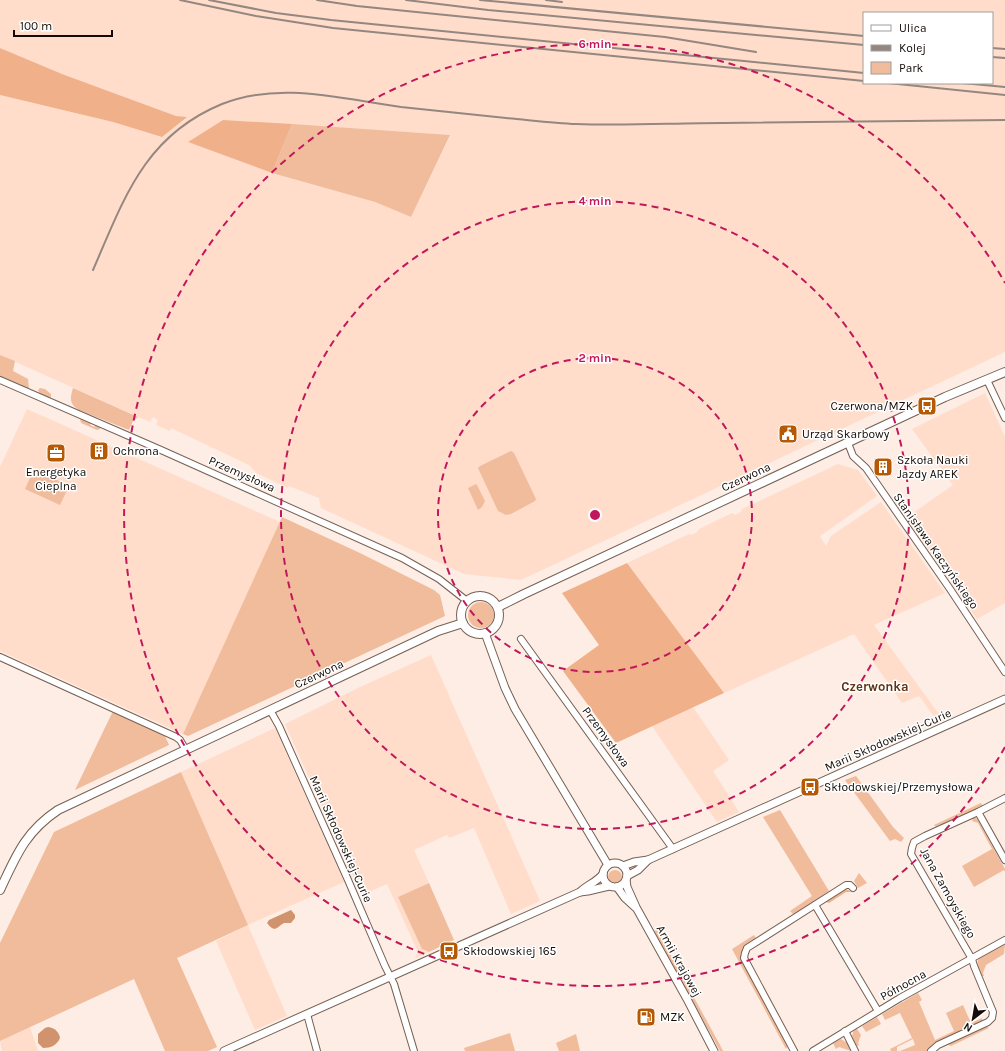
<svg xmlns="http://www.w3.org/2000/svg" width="1005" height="1051" viewBox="0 0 1005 1051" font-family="Karla,sans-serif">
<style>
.built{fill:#ffddca;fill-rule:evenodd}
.green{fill:#f0bc9c}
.forest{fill:#f0b08a}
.water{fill:#d1936d}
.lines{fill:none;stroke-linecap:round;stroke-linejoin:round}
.minor-casing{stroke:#766053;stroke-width:8}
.tertiary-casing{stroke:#766053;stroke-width:9}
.secondary-casing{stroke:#766053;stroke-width:10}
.minor{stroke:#fff;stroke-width:6}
.tertiary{stroke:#fff;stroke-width:7}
.secondary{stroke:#fff;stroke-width:8}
.rail{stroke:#948780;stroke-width:2}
.ring{fill:none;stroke:#c2185b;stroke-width:2;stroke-dasharray:7 5}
.labels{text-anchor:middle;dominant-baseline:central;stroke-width:3;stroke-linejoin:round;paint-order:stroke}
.poi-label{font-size:12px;fill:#130b07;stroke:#fff;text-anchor:start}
.street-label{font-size:12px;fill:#130b07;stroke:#fff}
.neighbourhood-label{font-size:13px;font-weight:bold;fill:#623313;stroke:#fff}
.centre{fill:#c2185b;stroke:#fff;stroke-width:2}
.ring-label{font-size:12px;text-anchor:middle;font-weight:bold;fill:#c2185b;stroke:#fff;stroke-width:3;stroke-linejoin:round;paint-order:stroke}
</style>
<rect width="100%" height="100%" fill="#fdede4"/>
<g class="built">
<path d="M 0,0 L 1005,0 L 1005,352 L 521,580 L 464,574 L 321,508 L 319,498 L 289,486 L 288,488 L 256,473 L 249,465 L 171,428 L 170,431 L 156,425 L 158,420 L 153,417 L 150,422 L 0,355 L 0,95 L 113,122 L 162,137 L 186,117 L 176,116 L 62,74 L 0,48 ZM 864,13 L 992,13 L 992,83 L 864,83 ZM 223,120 L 449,135 L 450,136 L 411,217 L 375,202 L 272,173 L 188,142 Z"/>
<polygon points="985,393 1005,437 1005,603 977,619 906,518 953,485 912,429"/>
<polygon points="27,409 280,522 183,734 0,651 0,467"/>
<polygon points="838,464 858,470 877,496 820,536 826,546 831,536 881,502 945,593 874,625 944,721 939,723 919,696 902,703 854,634 724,693 627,563 689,534 692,535 697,532 699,529 732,513 735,515 741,512 742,509"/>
<polygon points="431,655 540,901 511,914 474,828 449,838 447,835 414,850 429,883 398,897 422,949 429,952 415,958 418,952 387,884 362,895 285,724 360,687"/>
<polygon points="693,707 729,760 713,771 739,812 717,822 652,726"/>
<polygon points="275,728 344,882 248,925 287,1016 255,1030 216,941 248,925 181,772"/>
<polygon points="30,1027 38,1051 2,1051 0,1041"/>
</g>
<g class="green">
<polygon points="292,124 450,135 411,217 375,202 272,173"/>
<polygon points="0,355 15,361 13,371 28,379 29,388 28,390 0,378"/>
<polygon points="40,388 45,389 51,394 51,397 50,398 41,396 38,390"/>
<path d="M 73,388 L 138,417 L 133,421 L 129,430 L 79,410 C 69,404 70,398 73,388 Z"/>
<polygon points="80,419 91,423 90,425 94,427 96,425 100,427 100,429 97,430 81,423"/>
<polygon points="511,451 514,453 536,499 535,501 511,514 506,515 498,511 478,468 480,466"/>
<polygon points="34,469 69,486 60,505 25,489"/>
<polygon points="476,484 477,485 485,501 482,507 478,510 468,488"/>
<polygon points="282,517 360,553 434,590 440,595 445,616 188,736 183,734"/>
<circle cx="481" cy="615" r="13"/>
<polygon points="113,711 164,734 169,745 75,790"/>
<polygon points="181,772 248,925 177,958 217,1047 208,1051 165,1051 134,979 0,1041 0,943 54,832"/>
<polygon points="856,776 893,827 904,838 901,842 895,839 890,841 845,780"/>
<polygon points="981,803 983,806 937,828 934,825"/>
<polygon points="780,810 829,891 794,915 790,911 812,896 763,817"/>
<polygon points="973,818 976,818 978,820 1005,869 1005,872 1004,870 974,887 962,866 992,849 978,823 972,821"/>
<circle cx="615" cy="877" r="7"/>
<polygon points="859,873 867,883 858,888 854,881"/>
<polygon points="429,883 454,940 429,952 422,949 398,897"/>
<polygon points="657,930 720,1045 723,1051 720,1051 654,931"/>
<path d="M 754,935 L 756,938 C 743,947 740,950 744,965 L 788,1046 L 786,1049 L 732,949 Z"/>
<path d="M 1005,944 L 1004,954 L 986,965 L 983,973 L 984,976 L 982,976 C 979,970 975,965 979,958 Z"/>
<polygon points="918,993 922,1000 919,1002 935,1040 954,1031 946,1013 963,1005 971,1023 982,1018 983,1022 929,1051 900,1051 915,1045 913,1039 897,1047 897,1051 891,1051 890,1049 912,1038 900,1013 885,1020 882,1014"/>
<polygon points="877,1017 881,1024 866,1032 862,1026"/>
<polygon points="985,1026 989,1028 951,1046 946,1044"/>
<polygon points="857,1029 861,1035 858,1043 859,1045 856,1047 852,1036 854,1030"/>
<polygon points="510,1033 515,1051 465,1051 464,1048"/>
<polygon points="576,1034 580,1051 559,1051 556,1043"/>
<polygon points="841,1039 847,1043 851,1051 839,1047 836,1049 833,1043"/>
</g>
<g class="forest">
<polygon points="0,48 62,74 176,116 187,117 162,137 113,122 0,95"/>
<polygon points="223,120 292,124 272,173 188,142"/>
<polygon points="627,563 724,693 616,743 563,671 599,645 562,593"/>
<polygon points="843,889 846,889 852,892 846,892 829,903 826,902 828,899"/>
</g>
<g class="water">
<path d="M 291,910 L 295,915 L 295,918 L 291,923 L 284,923 C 276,928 275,933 267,923 L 269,920 Z"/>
<path d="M 48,1027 C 55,1028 59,1032 60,1038 C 57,1045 51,1048 43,1048 L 38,1043 L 38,1034 L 45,1028 Z"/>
</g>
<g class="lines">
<g class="minor-casing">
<g id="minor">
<polyline points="0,380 161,450 402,558 439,579 467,601"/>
<polyline points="987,380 1005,418"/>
<polyline points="848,443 853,456 866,468 950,589 1005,672"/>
<polyline points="521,639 673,849"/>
<polyline points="0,657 176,737 180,740 186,750"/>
<polyline points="270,710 279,726 348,880 385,966 394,984 414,1051"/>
<polyline points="978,812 1005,860"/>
<polyline points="815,905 878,1011"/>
<polyline points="307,1014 317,1051"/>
<polyline points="845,1031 855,1051"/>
<polyline points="794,1051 744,958 745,953 747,948 846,885 850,885 853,888"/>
<polyline points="813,1051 900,998 1005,940"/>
<polyline points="931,1051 938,1045 988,1022 992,1018 993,1012 974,966 972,959 911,854 912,848 914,842 925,836 978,812 1005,798"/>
</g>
</g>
<g class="tertiary-casing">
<g id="tertiary">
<polyline points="485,633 505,688 515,709 608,865"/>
<circle cx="615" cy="875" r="12"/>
<polyline points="623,866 634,862 648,860 1005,699"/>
<polyline points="627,876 638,870 648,860"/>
<polyline points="626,880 627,887 636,907"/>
<polyline points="617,887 625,898 637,909 687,999 714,1051"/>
<polyline points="580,892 588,891 609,886"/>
<path d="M 224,1051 L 580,892 C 587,885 597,882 603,874"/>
</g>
</g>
<g class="secondary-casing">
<g id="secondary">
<circle cx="480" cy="615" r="19"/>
<polyline points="498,607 524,594 945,397 1005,372"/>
<path d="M 0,890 C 16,856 25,832 58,810 L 438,631 L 463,623"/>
</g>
</g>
<use href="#minor" class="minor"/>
<use href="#tertiary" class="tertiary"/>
<use href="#secondary" class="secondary"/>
<g class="rail">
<polyline points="180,0 256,16 333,28 864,81"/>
<polyline points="209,0 276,13 331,20 864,73"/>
<polyline points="317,0 357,6 665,37 756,52"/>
<polyline points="406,0 488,10 864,45"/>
<polyline points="480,0 864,36"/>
<polyline points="546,0 562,2"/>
<polyline points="992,48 1005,49"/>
<polyline points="992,57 1005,58"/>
<polyline points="888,83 1005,95"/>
<polyline points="962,83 1005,87"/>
<path d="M 93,270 C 124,199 144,136 222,104 C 280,81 341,99 401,107 C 436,111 471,114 506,118 C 529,120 553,123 576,124 C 625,126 674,123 723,123 C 817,122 911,121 1005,120"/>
</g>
</g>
<g class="ring">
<circle cx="595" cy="515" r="157"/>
<circle cx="595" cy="515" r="314"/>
<path d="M1005 747A471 471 0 1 1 1005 283"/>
</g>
<defs>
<g id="bus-square" transform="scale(1)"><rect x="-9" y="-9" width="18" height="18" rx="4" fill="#b65904" stroke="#fff"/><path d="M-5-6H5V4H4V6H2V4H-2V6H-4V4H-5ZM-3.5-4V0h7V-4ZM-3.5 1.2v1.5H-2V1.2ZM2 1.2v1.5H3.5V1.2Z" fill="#fff"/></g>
<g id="civic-square" transform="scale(1)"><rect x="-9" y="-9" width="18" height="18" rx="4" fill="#b65904" stroke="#fff"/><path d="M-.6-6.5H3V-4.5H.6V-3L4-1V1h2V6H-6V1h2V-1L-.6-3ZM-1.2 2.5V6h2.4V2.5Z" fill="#fff"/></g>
<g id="building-square" transform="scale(1)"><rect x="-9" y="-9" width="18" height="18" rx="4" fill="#b65904" stroke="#fff"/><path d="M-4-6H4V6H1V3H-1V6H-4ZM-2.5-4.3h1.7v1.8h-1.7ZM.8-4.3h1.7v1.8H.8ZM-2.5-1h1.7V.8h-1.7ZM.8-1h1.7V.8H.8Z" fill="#fff"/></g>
<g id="office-square" transform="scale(1)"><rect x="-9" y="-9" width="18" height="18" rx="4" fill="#b65904" stroke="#fff"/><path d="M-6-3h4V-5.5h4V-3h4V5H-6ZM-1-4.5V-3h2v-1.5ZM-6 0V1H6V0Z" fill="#fff"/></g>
<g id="fuel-square" transform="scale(1)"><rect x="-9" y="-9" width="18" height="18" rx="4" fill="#b65904" stroke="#fff"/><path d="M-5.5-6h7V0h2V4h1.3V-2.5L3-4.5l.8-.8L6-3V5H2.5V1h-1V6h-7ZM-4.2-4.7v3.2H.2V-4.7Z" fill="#fff"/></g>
</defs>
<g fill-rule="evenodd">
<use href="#bus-square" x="927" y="406"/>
<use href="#civic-square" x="788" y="434"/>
<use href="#building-square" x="99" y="451"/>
<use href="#office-square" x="56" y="453"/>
<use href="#building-square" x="883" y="467"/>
<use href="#bus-square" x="810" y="787"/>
<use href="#bus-square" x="449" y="951"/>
<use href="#fuel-square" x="646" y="1017"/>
</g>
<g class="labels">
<g class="poi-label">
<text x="913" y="406" text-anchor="end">Czerwona/MZK</text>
<text x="802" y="434">Urząd Skarbowy</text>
<text x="113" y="451">Ochrona</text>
<text x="897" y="460">Szkoła Nauki<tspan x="897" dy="14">Jazdy AREK</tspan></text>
<text x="56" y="472" text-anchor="middle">Energetyka<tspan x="56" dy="14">Cieplna</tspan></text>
<text x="824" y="787">Skłodowskiej/Przemysłowa</text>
<text x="463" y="951">Skłodowskiej 165</text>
<text x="660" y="1017">MZK</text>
</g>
<g class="street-label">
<text transform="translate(242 474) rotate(24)">Przemysłowa</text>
<text transform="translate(746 477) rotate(-25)">Czerwona</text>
<text transform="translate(936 551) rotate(55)">Stanisława Kaczyńskiego</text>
<text transform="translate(319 674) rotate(-25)">Czerwona</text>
<text transform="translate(606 737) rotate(54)">Przemysłowa</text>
<text transform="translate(888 740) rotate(-24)">Marii Skłodowskiej-Curie</text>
<text transform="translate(341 839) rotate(66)">Marii Skłodowskiej-Curie</text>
<text transform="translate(948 893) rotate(61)">Jana Zamoyskiego</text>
<text transform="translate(679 961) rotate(61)">Armii Krajowej</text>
<text transform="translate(903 985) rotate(-29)">Północna</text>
</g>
<g class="neighbourhood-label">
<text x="875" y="686">Czerwonka</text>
</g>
</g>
<circle cx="595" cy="515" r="6" class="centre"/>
<g class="ring-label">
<text x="595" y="48">6 min</text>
<text x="595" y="205">4 min</text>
<text x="595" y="362">2 min</text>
</g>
<rect x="863" y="12" width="130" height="72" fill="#ffffff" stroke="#a19d9c"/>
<rect x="871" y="25" width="20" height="6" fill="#ffffff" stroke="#a19d9c"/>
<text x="899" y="32" font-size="12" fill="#130b07">Ulica</text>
<rect x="871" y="45" width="20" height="6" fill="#948780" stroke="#a19d9c"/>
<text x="899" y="52" font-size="12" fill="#130b07">Kolej</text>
<rect x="871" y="62" width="20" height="12" fill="#f0bc9c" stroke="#a19d9c"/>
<text x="899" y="72" font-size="12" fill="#130b07">Park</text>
<g transform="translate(973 1019) rotate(211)" stroke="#ffffff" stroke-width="3" paint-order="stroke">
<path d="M0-3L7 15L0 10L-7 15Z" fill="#130b07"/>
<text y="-6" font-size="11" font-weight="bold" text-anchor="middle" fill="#130b07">N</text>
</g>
<path d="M14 30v6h98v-6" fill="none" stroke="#130b07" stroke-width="2"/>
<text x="20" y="30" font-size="12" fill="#130b07" stroke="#ffffff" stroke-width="3" paint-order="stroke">100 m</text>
</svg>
